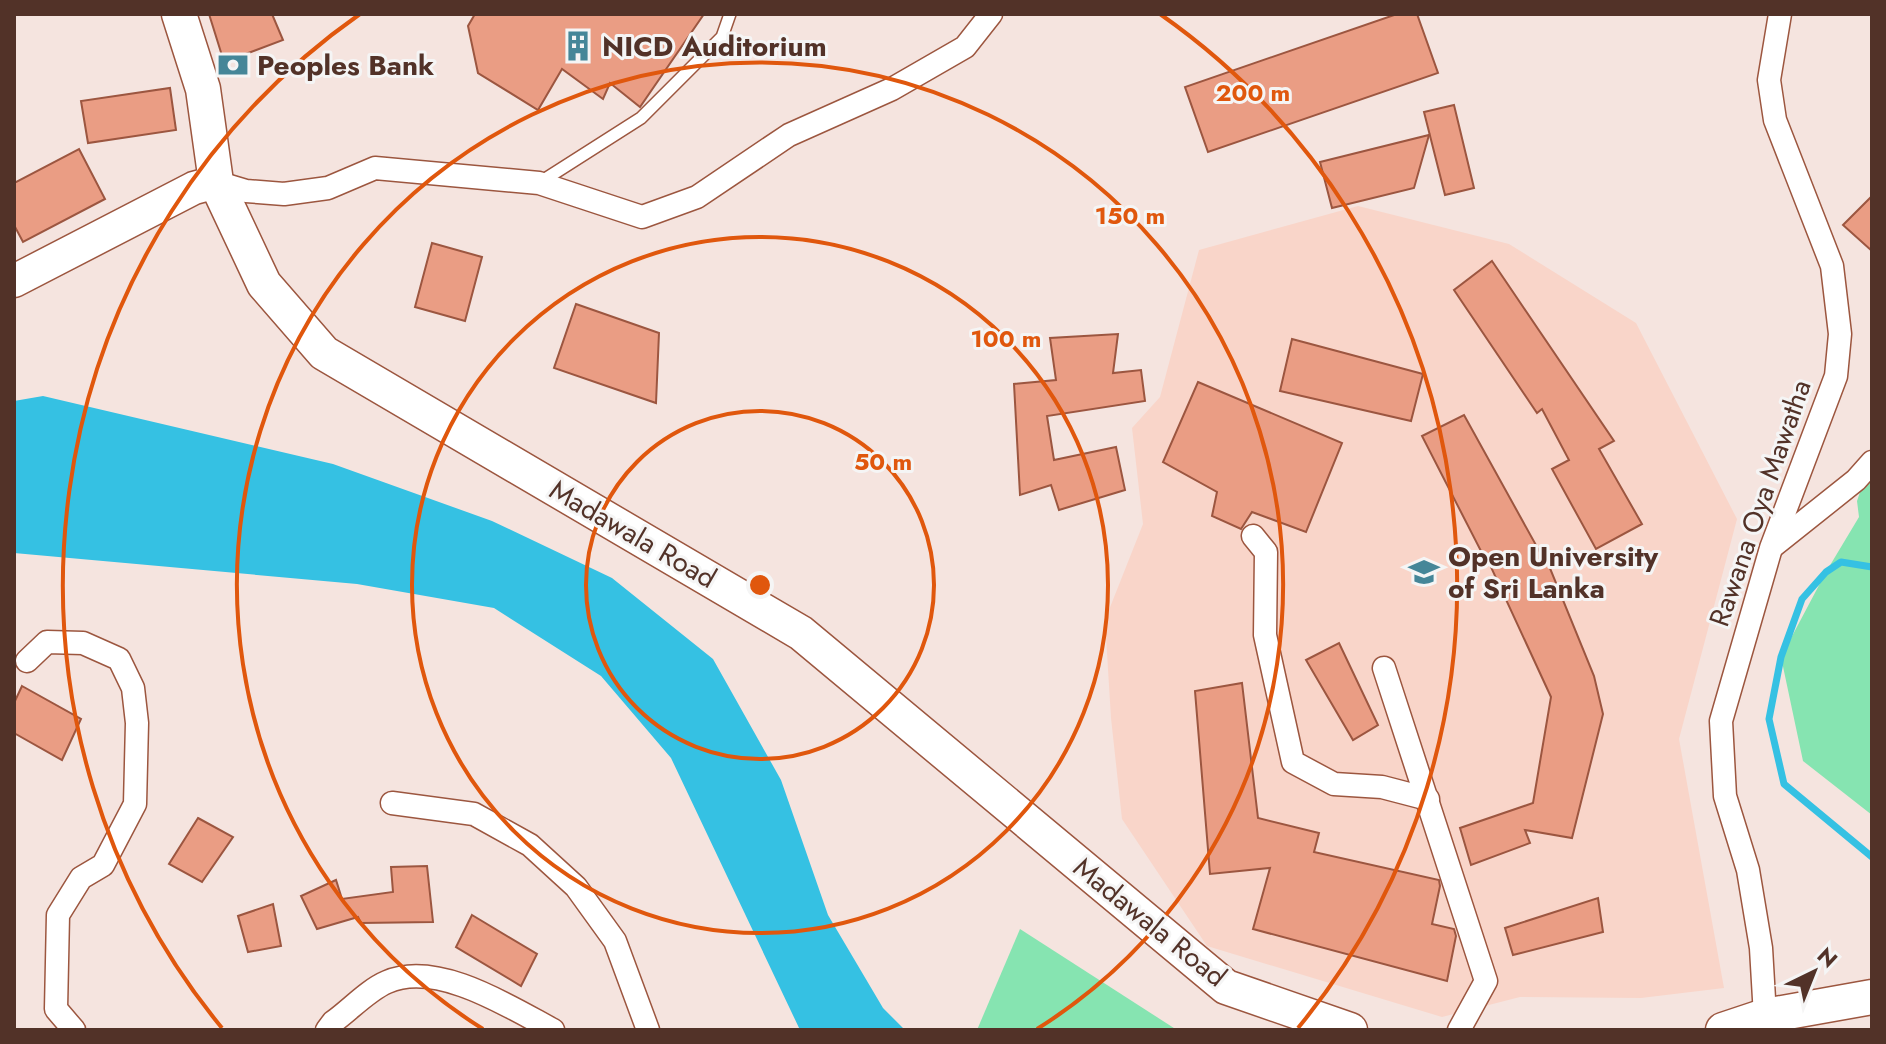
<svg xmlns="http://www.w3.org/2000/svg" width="1886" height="1044" viewBox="0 0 1886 1044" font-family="Jost,sans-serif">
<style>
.built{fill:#f9d5c9}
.green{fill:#86e4b1}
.water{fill:#35c1e3}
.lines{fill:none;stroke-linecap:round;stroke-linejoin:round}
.stream{stroke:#35c1e3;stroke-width:7}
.building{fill:#ea9d84;stroke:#9c5640;stroke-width:2}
.service-casing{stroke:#9c563f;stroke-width:14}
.minor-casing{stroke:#9c563f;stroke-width:25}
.secondary-casing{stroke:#9c563f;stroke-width:35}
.primary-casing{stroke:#9c563f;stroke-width:37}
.service{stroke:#fff;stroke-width:11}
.minor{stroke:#fff;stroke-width:22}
.secondary{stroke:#fff;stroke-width:32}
.primary{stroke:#fff;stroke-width:34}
.ring{fill:none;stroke:#e0570d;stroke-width:4}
.labels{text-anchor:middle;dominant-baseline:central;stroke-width:6;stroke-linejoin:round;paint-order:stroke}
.poi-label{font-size:28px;font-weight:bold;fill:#523228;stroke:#f5f5f5;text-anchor:start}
.street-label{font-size:28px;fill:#523228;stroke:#f5f5f5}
.centre{fill:#e0570d;stroke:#f5f5f5;stroke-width:4}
.ring-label{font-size:24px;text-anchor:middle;font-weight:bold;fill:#e0570d;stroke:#f5f5f5;stroke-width:6;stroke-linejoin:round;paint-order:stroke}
</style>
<rect width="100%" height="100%" fill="#f5e4df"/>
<polygon class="built" points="1358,206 1509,244 1636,323 1737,519 1679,739 1724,988 1641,998 1520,997 1442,1017 1207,946 1122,819 1111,718 1105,620 1143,524 1132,428 1160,397 1199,250"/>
<g class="green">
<polygon points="1872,457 1872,815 1803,761 1781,657 1826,572 1859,517 1857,501"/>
<polygon points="1020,929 1177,1030 977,1030"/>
</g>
<polygon class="water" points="43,396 333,464 492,521 612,578 713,659 781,780 828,915 883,1008 905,1030 800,1030 671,758 601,676 494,608 357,584 14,553 14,401"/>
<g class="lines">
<polyline class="stream" points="1872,567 1841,562 1826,572 1802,599 1781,657 1769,719 1784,784 1872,857"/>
</g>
<g class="building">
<polygon points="209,14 272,14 283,40 224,62"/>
<polygon points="475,14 704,14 640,107 610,83 603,99 562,69 538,110 478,73 468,26"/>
<polygon points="1397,14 1417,14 1438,73 1208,152 1185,87"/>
<polygon points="170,88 176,130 88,143 81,101"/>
<polygon points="1454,105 1474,188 1445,195 1424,112"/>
<polygon points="1429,135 1414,188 1332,208 1320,162"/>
<polygon points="79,149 105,199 23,242 14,225 14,183"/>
<polygon points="1872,196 1872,251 1843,225"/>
<polygon points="432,243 482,257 465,321 415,307"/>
<polygon points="1492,261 1614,441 1599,449 1642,524 1596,549 1552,469 1569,460 1542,409 1537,413 1454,290"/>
<polygon points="576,304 659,333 656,403 554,368"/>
<polygon points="1118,334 1113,373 1141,370 1145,401 1047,416 1054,460 1116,447 1125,490 1059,510 1051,485 1020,495 1014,384 1056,380 1050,338"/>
<polygon points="1292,339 1423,374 1411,421 1280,391"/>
<polygon points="1198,382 1342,443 1306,532 1252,512 1241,529 1212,516 1217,492 1163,462"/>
<polygon points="1464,415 1542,556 1545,556 1594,676 1603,714 1572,838 1525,830 1530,843 1471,865 1460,828 1533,803 1551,697 1485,554 1483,555 1422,436"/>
<polygon points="1339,643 1378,725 1353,740 1306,660"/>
<polygon points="1242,683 1258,818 1319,833 1314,852 1439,880 1440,886 1432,924 1454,929 1456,936 1447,981 1253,929 1270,868 1210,874 1195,691"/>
<polygon points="22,686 81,719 62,760 14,733 14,703"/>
<polygon points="198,818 233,837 202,882 169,864"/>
<polygon points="427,866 433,922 361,923 358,917 317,929 301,896 336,880 342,899 393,892 391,867"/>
<polygon points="1598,898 1603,932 1513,955 1505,928"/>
<polygon points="273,904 281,946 248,952 238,916"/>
<polygon points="472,915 537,954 521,986 456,947"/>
</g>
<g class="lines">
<g class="service-casing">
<polyline id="service" points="539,183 641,118 722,37 730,14"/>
</g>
<g class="minor-casing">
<g id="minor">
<polyline points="216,182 246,191 284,194 328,188 375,168 539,183 642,217 697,197 789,135 892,89 965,47 991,14"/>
<polyline points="1253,536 1266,552 1265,635 1293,762 1334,784 1382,787 1428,799"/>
<polyline points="1772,547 1856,480 1872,462"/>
<polyline points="27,661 47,642 83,643 119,659 133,688 137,723 135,804 103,865 81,878 58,915 56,1009 74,1030"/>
<polyline points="1384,668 1486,981 1459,1030"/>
<polyline points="392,803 474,814 530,845 576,887 615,941 648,1030"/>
<polyline points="1765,1016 1761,948 1748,870 1725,796 1721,721 1771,548 1836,376 1840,334 1832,266 1775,120 1769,80 1780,14"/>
<path d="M 327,1030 L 333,1022 C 350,1010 368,990 387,982 C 437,960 510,1007 553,1030"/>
</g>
</g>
<g class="secondary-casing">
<polyline id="secondary" points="14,281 194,188 216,182"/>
</g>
<g class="primary-casing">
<g id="primary">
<polyline points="179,14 203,89 216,182 264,284 324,353 801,633 1226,987 1350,1030"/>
<polyline points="1723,1030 1765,1016 1872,997"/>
</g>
</g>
<use href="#service" class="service"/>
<use href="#minor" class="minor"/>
<use href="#secondary" class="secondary"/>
<use href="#primary" class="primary"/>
</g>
<g class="ring">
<circle cx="760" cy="585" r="174"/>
<circle cx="760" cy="585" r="348"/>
<path d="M483 1029A523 523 0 1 1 1037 1029"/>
<path d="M222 1028A697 697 0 0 1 360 14M1160 14A697 697 0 0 1 1298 1028"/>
</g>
<defs>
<g id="building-bare" transform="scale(2.4)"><path d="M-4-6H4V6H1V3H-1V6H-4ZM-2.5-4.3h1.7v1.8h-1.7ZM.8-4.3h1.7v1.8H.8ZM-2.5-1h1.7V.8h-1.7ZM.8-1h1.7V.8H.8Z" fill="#458698" stroke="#f5f5f5" stroke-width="2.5" paint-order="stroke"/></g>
<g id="bank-bare" transform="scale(2.4)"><path d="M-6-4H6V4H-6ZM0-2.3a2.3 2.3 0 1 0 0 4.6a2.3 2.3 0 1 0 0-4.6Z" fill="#458698" stroke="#f5f5f5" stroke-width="2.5" paint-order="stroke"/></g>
<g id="university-bare" transform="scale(2.4)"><path d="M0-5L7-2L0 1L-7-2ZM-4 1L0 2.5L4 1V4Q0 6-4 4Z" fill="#458698" stroke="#f5f5f5" stroke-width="2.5" paint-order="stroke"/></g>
</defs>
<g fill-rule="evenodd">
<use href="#building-bare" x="578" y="46"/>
<use href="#bank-bare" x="233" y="65"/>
<use href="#university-bare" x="1424" y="572"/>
</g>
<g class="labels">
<g class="poi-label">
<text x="602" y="46">NICD Auditorium</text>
<text x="257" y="65">Peoples Bank</text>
<text x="1448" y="556">Open University<tspan x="1448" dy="32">of Sri Lanka</tspan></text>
</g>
<g class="street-label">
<text transform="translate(1760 503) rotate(-71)">Rawana Oya Mawatha</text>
<text transform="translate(633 534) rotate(30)">Madawala Road</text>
<text transform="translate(1150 922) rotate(39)">Madawala Road</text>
</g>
</g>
<circle cx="760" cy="585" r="12" class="centre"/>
<g class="ring-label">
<text x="1253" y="101">200 m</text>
<text x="1130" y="224">150 m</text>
<text x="1006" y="347">100 m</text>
<text x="883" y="470">50 m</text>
</g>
<rect width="1886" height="1044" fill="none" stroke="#523228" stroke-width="32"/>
<g transform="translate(1814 972) rotate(43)" stroke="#f5f5f5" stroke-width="6" paint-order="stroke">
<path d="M0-6L14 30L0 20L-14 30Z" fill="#523228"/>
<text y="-12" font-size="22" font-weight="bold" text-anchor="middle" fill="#523228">N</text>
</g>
</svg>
